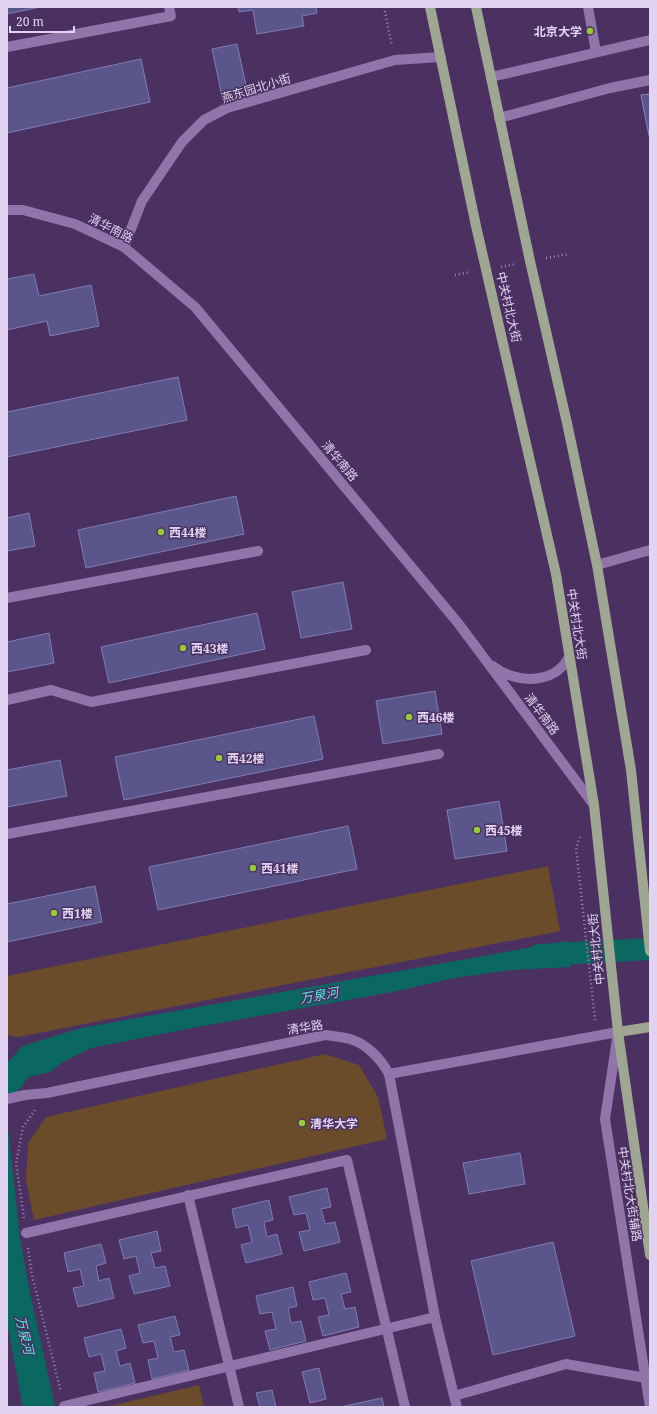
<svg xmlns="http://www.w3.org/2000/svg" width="657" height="1414" viewBox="0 0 657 1414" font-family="'Noto Serif','Noto Sans SC',serif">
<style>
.green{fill:#6b4c2a}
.water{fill:#0a6861}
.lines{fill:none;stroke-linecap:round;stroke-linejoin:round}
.canal{stroke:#0a6861;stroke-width:22}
.building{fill:#5a558a;stroke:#807cb5}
.path{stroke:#9d8ab0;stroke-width:2.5;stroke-dasharray:1 3;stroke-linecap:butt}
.minor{stroke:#9075ab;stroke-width:10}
.major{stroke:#9fa691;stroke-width:10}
.poi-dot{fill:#99cb36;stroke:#4a3161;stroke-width:1.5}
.labels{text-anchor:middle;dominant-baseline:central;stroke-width:3;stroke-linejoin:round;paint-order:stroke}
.poi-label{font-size:12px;font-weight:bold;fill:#e1d3f1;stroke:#4a3161;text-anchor:start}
.street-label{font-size:12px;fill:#e1d3f1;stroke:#4a3161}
.water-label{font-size:13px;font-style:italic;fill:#55eddf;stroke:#4a3161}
</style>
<rect width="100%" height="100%" fill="#4a3161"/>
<g class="green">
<polygon points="548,866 560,931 18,1037 7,1035 7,976"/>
<polygon points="325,1054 359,1065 378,1097 387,1139 34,1220 26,1180 28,1143 46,1117"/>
<polygon points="199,1385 204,1407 106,1407"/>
</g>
<g class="water">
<polygon points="567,941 571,967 510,970 455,978 392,992 197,1027 91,1048 63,1062 50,1072 7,1082 7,1063 23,1046 81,1028"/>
<polygon points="8,1129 20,1238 30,1293 55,1407 23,1407 7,1323 7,1130"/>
</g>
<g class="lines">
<g class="canal">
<polyline points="539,955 650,949"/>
<polyline points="7,1087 23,1066 32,1058"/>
</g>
</g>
<g class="building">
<polygon points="7,7 40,7 7,14"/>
<polygon points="238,7 316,7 317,13 302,16 304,26 257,34 253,10 239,12"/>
<polygon points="237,44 247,90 222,96 212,49"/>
<polygon points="141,59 150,102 7,133 7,88"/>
<polygon points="650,94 650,140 641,95"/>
<polygon points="650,94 650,140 641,95"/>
<polygon points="34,274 39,296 91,285 99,326 50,336 47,321 7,330 7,279"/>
<polygon points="178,377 187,420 7,457 7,412"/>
<polygon points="236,496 244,534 86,568 78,530"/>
<polygon points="29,513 35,546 7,551 7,518"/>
<polygon points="343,582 352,629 301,638 292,592"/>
<polygon points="257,613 265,649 109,683 101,647"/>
<polygon points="49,633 54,663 7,672 7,642"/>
<polygon points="435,691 442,734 383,744 376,701"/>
<polygon points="314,716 323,759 124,800 115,757"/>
<polygon points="60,760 67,796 7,807 7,770"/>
<polygon points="499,801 507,851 455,859 447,810"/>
<polygon points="348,826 357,869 158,910 149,867"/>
<polygon points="95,886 102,922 7,942 7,904"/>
<polygon points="520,1153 525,1184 469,1194 463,1163"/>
<polygon points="327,1188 331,1207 321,1209 325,1224 335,1222 340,1242 304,1251 299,1232 310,1230 306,1213 294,1215 289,1197"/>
<polygon points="269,1200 273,1220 264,1222 267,1237 277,1234 282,1254 246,1263 241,1245 252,1242 248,1225 236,1228 232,1209"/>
<polygon points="157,1231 161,1251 151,1253 155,1268 165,1266 170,1286 134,1294 129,1276 140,1273 136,1256 124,1259 119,1240"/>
<polygon points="553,1242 575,1336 493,1355 471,1261"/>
<polygon points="101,1244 106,1263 96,1266 99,1281 109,1278 114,1298 78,1307 73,1288 84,1286 80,1269 68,1272 64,1253"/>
<polygon points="346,1273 351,1292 341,1294 345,1309 355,1307 359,1327 323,1336 318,1317 329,1315 325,1298 313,1300 309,1282"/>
<polygon points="293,1287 297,1306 288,1308 291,1323 301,1321 306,1341 270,1350 265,1331 276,1329 272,1312 260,1314 256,1296"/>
<polygon points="175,1316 180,1335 170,1337 174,1352 184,1350 189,1370 152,1379 148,1360 158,1358 154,1341 143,1343 138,1325"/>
<polygon points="121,1329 126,1348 116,1351 120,1366 130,1363 135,1383 98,1392 94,1373 105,1371 101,1354 89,1357 84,1338"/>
<polygon points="319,1368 326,1399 310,1403 302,1372"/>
<polygon points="272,1390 276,1407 260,1407 256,1393"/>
<polygon points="382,1398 384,1407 340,1407"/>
</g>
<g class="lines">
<g class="path">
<polyline points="384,7 392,46"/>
<polyline points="546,258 569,254"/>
<polyline points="501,267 516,264"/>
<polyline points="455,275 470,272"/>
<polyline points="580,837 576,848 595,1020"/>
<polyline points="24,1218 16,1163 23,1127 35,1110"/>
<polyline points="28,1248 32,1275 61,1392"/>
<polyline points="7,1403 8,1407"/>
</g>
<g class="minor">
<polyline points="588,7 596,52"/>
<polyline points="7,47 171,16 169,7"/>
<polyline points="491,77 650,40"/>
<polyline points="499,118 610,88 650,80"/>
<polyline points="7,210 23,210 75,224 124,247 195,307 458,623 594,805"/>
<polyline points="124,247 142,201 182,142 204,120 227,108 395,60 441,57"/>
<polyline points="597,565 650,550"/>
<polyline points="7,598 258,551"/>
<path d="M 493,666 C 515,684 555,685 569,657"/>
<polyline points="7,700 51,690 91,702 366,650"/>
<polyline points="7,834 439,754"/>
<polyline points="389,1074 618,1032 605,1119 650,1407"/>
<path d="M 7,1099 L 25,1095 L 47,1093 L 325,1035 C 333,1036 342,1037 350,1039 C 367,1044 381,1059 389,1074 L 435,1317 L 454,1396 L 566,1364 L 646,1378"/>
<polyline points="188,1195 239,1407"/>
<polyline points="26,1233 347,1160 405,1407"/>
<polyline points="454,1396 457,1407"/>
<polyline points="64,1406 435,1317"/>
</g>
<g class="major">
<polyline points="430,7 476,226 556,574 594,805 618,1032 650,1255"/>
<polyline points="476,7 530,261 567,423 597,565 631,770 650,951"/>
<polyline points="618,1032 650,1027"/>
</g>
</g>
<g class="poi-dot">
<circle cx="590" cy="31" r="4"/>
<circle cx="161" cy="532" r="4"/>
<circle cx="183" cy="648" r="4"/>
<circle cx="409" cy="717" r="4"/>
<circle cx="219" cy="758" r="4"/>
<circle cx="477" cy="830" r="4"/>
<circle cx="253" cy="868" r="4"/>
<circle cx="54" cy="913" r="4"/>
<circle cx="302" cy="1123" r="4"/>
</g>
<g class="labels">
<g class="poi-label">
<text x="582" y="31" text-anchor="end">北京大学</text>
<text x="169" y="532">西44楼</text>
<text x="191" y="648">西43楼</text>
<text x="417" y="717">西46楼</text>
<text x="227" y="758">西42楼</text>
<text x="485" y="830">西45楼</text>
<text x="261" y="868">西41楼</text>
<text x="62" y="913">西1楼</text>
<text x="310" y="1123">清华大学</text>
</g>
<g class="street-label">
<text transform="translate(256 88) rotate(-17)">燕东园北小街</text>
<text transform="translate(111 228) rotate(27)">清华南路</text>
<text transform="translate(509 307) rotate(77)">中关村北大街</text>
<text transform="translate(340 461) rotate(50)">清华南路</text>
<text transform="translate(577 624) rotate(81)">中关村北大街</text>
<text transform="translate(542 714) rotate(53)">清华南路</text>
<text transform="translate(596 949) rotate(-96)">中关村北大街</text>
<text transform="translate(305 1027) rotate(-9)">清华路</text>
<text transform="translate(630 1194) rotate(81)">中关村北大街辅路</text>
</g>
<g class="water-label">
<text transform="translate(319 995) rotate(-10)">万泉河</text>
<text transform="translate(25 1335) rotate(76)">万泉河</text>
</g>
</g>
<rect width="657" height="1414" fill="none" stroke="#e1d3f1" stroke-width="16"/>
<path d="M10 26v6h64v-6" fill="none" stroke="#e1d3f1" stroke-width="2"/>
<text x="16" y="26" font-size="12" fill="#e1d3f1" stroke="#4a3161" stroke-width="3" paint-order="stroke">20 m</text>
</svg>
